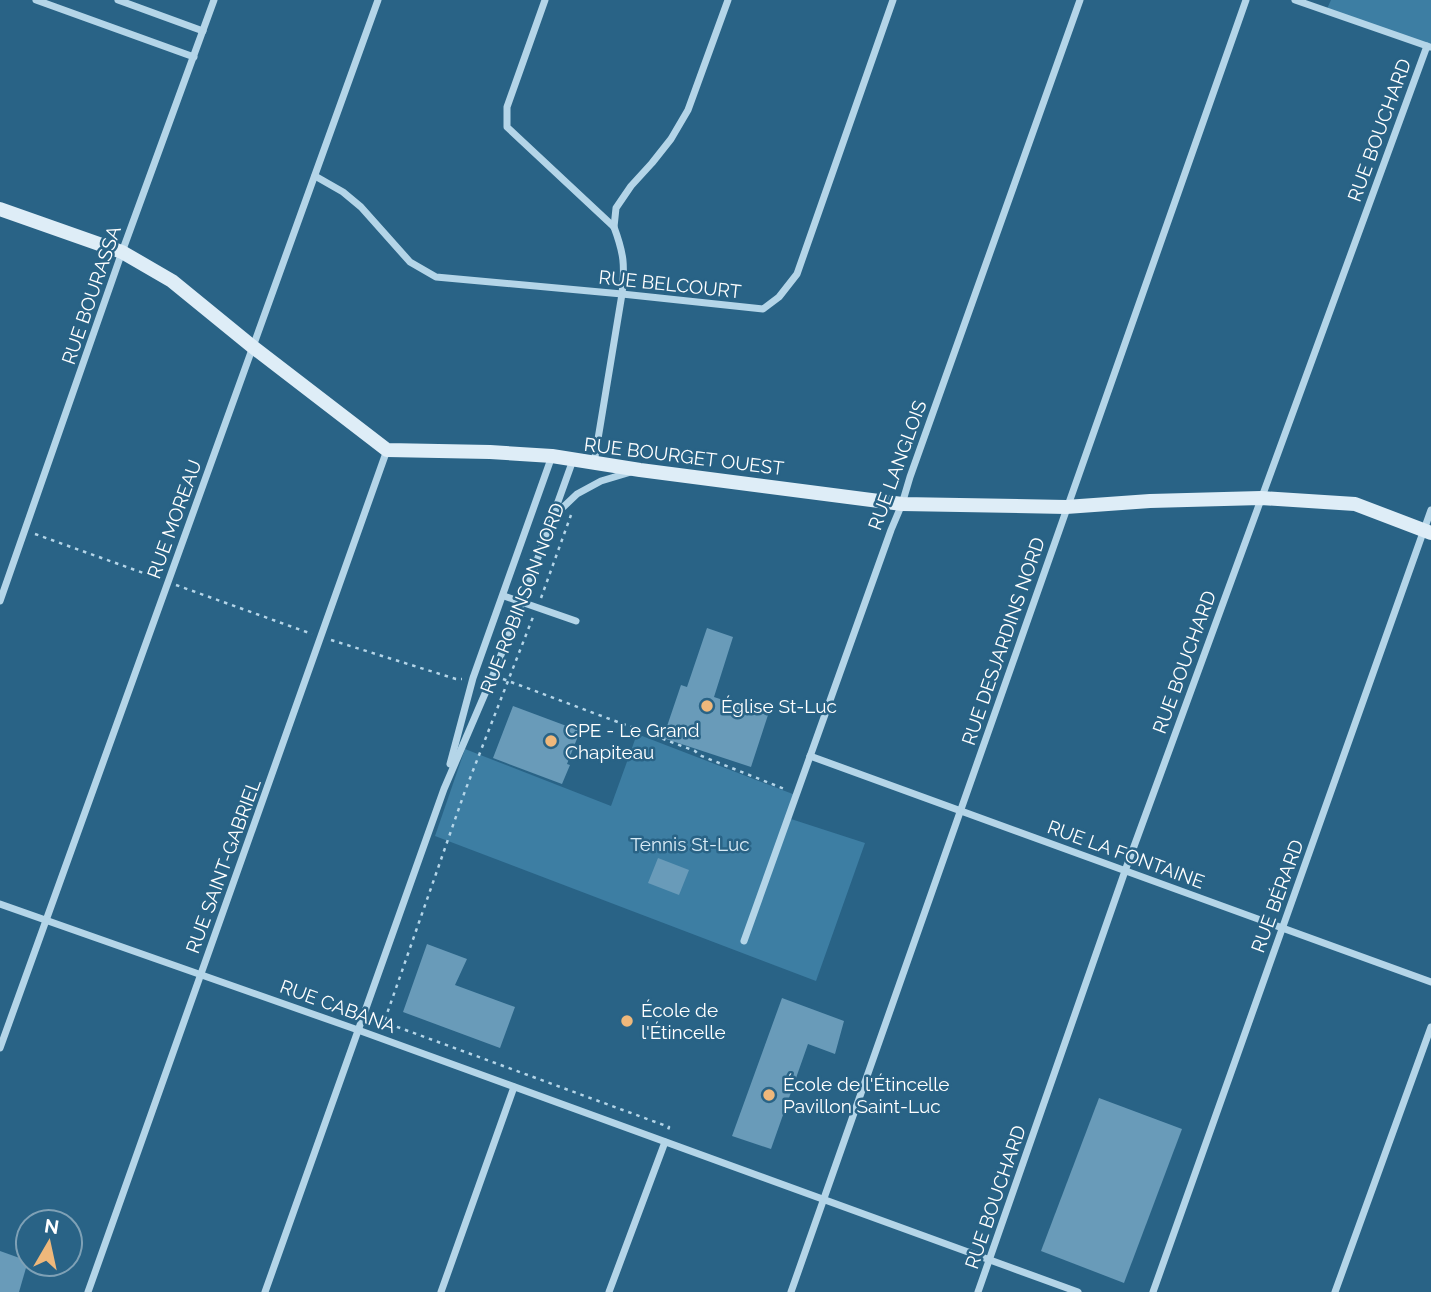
<svg xmlns="http://www.w3.org/2000/svg" width="1431" height="1292" viewBox="0 0 1431 1292" font-family="Raleway,sans-serif">
<style>
.green{fill:#3d7ea3}
.building{fill:#699bb9}
.lines{fill:none;stroke-linecap:round;stroke-linejoin:round}
.path{stroke:#b4d5e8;stroke-width:2.5;stroke-dasharray:3.5 5;stroke-linecap:butt}
.street{stroke:#b4d5e8;stroke-width:7}
.secondary{stroke:#deedf7;stroke-width:14}
.poi-dot{fill:#efb87b;stroke:#296386;stroke-width:2.5}
.labels{text-anchor:middle;dominant-baseline:central;stroke-width:5;stroke-linejoin:round;paint-order:stroke}
.street-label{font-size:19px;fill:#fff;stroke:#296386}
.poi-label{font-size:19px;fill:#fff;stroke:#296386;text-anchor:start}
.park-label{font-size:19px;fill:#d8ebf6;stroke:#296386}
</style>
<rect width="100%" height="100%" fill="#296386"/>
<g class="green">
<polygon points="1331,0 1431,0 1431,47 1326,11"/>
<polygon points="637,734 798,796 791,819 865,843 816,981 435,836 465,749 611,806"/>
</g>
<g class="building">
<polygon points="707,628 733,637 714,697 768,715 751,767 663,738 681,685 687,687"/>
<polygon points="513,706 580,731 567,764 570,765 562,784 493,758"/>
<polygon points="658,858 689,870 679,895 648,883"/>
<polygon points="427,944 467,959 455,985 515,1007 500,1048 403,1012"/>
<polygon points="782,998 844,1021 835,1054 808,1044 771,1149 732,1136"/>
<polygon points="1099,1098 1182,1129 1124,1283 1041,1251"/>
<polygon points="0,1251 28,1261 19,1292 0,1292"/>
</g>
<g class="lines">
<g class="path">
<polyline points="35,534 160,579"/>
<polyline points="176,585 312,634"/>
<polyline points="541,598 571,515"/>
<polyline points="331,640 456,679 462,679"/>
<polyline points="503,679 695,751 699,755 787,790"/>
<polyline points="373,1018 669,1127 667,1133"/>
<polyline points="382,1028 465,791 533,617"/>
</g>
<g class="street">
<polyline points="36,0 194,57"/>
<polyline points="118,0 203,31"/>
<path d="M 545,0 L 507,107 L 507,127 L 614,227 C 624,254 625,265 622,294 L 594,463"/>
<polyline points="1295,0 1430,47"/>
<polyline points="315,176 343,192 361,207 410,262 436,277 622,294 763,309 779,297 797,274 893,0"/>
<polyline points="614,227 616,208 631,186 652,163 671,139 688,110 728,0"/>
<polyline points="557,513 577,494 601,481 631,472"/>
<polyline points="504,596 576,621"/>
<polyline points="0,601 122,252 214,0"/>
<polyline points="810,756 1431,982"/>
<polyline points="450,764 473,678 552,456"/>
<polyline points="0,904 358,1030 1078,1292"/>
<polyline points="744,941 891,530 902,504 910,477 1080,0"/>
<polyline points="0,1048 378,0"/>
<polyline points="88,1292 387,450"/>
<polyline points="265,1292 444,789 493,675 522,602 573,460"/>
<polyline points="441,1292 514,1087"/>
<polyline points="609,1292 665,1142"/>
<polyline points="791,1292 1246,0"/>
<polyline points="978,1292 1125,871 1427,46"/>
<polyline points="1153,1292 1431,510"/>
<polyline points="1335,1292 1431,1027"/>
</g>
<polyline class="secondary" points="0,209 122,252 172,281 253,347 387,450 490,452 552,456 640,470 902,504 1066,507 1150,501 1261,498 1355,504 1431,533"/>
</g>
<g class="poi-dot">
<circle cx="707" cy="706" r="7"/>
<circle cx="551" cy="741" r="7"/>
<circle cx="627" cy="1021" r="7"/>
<circle cx="769" cy="1095" r="7"/>
</g>
<g class="labels">
<g class="street-label">
<text transform="translate(1379 130) rotate(-70)">RUE BOUCHARD</text>
<text transform="translate(670 284) rotate(6)">RUE BELCOURT</text>
<text transform="translate(91 295) rotate(-71)">RUE BOURASSA</text>
<text transform="translate(684 456) rotate(7)">RUE BOURGET OUEST</text>
<text transform="translate(897 465) rotate(-70)">RUE LANGLOIS</text>
<text transform="translate(174 519) rotate(-70)">RUE MOREAU</text>
<text transform="translate(522 598) rotate(-69)">RUE ROBINSON NORD</text>
<text transform="translate(1003 641) rotate(-71)">RUE DESJARDINS NORD</text>
<text transform="translate(1184 662) rotate(-70)">RUE BOUCHARD</text>
<text transform="translate(1126 854) rotate(20)">RUE LA FONTAINE</text>
<text transform="translate(223 866) rotate(-70)">RUE SAINT-GABRIEL</text>
<text transform="translate(1277 896) rotate(-70)">RUE BÉRARD</text>
<text transform="translate(338 1006) rotate(20)">RUE CABANA</text>
<text transform="translate(995 1197) rotate(-71)">RUE BOUCHARD</text>
</g>
<g class="poi-label">
<text x="721" y="706">Église St-Luc</text>
<text x="565" y="730">CPE - Le Grand<tspan x="565" dy="22">Chapiteau</tspan></text>
<text x="641" y="1010">École de<tspan x="641" dy="22">l'Étincelle</tspan></text>
<text x="783" y="1084">École de l'Étincelle<tspan x="783" dy="22">Pavillon Saint-Luc</tspan></text>
</g>
<g class="park-label">
<text x="690" y="844">Tennis St-Luc</text>
</g>
</g>
<g transform="translate(49 1243) rotate(9)"><circle r="33" fill="#296386" stroke="#7fa1b6" stroke-width="2"/>
<path d="M0-5L12 26L0 18L-12 26Z" fill="#efb87b"/>
<text y="-10" font-size="19" font-weight="bold" text-anchor="middle" fill="#ffffff">N</text>
</g>
</svg>
